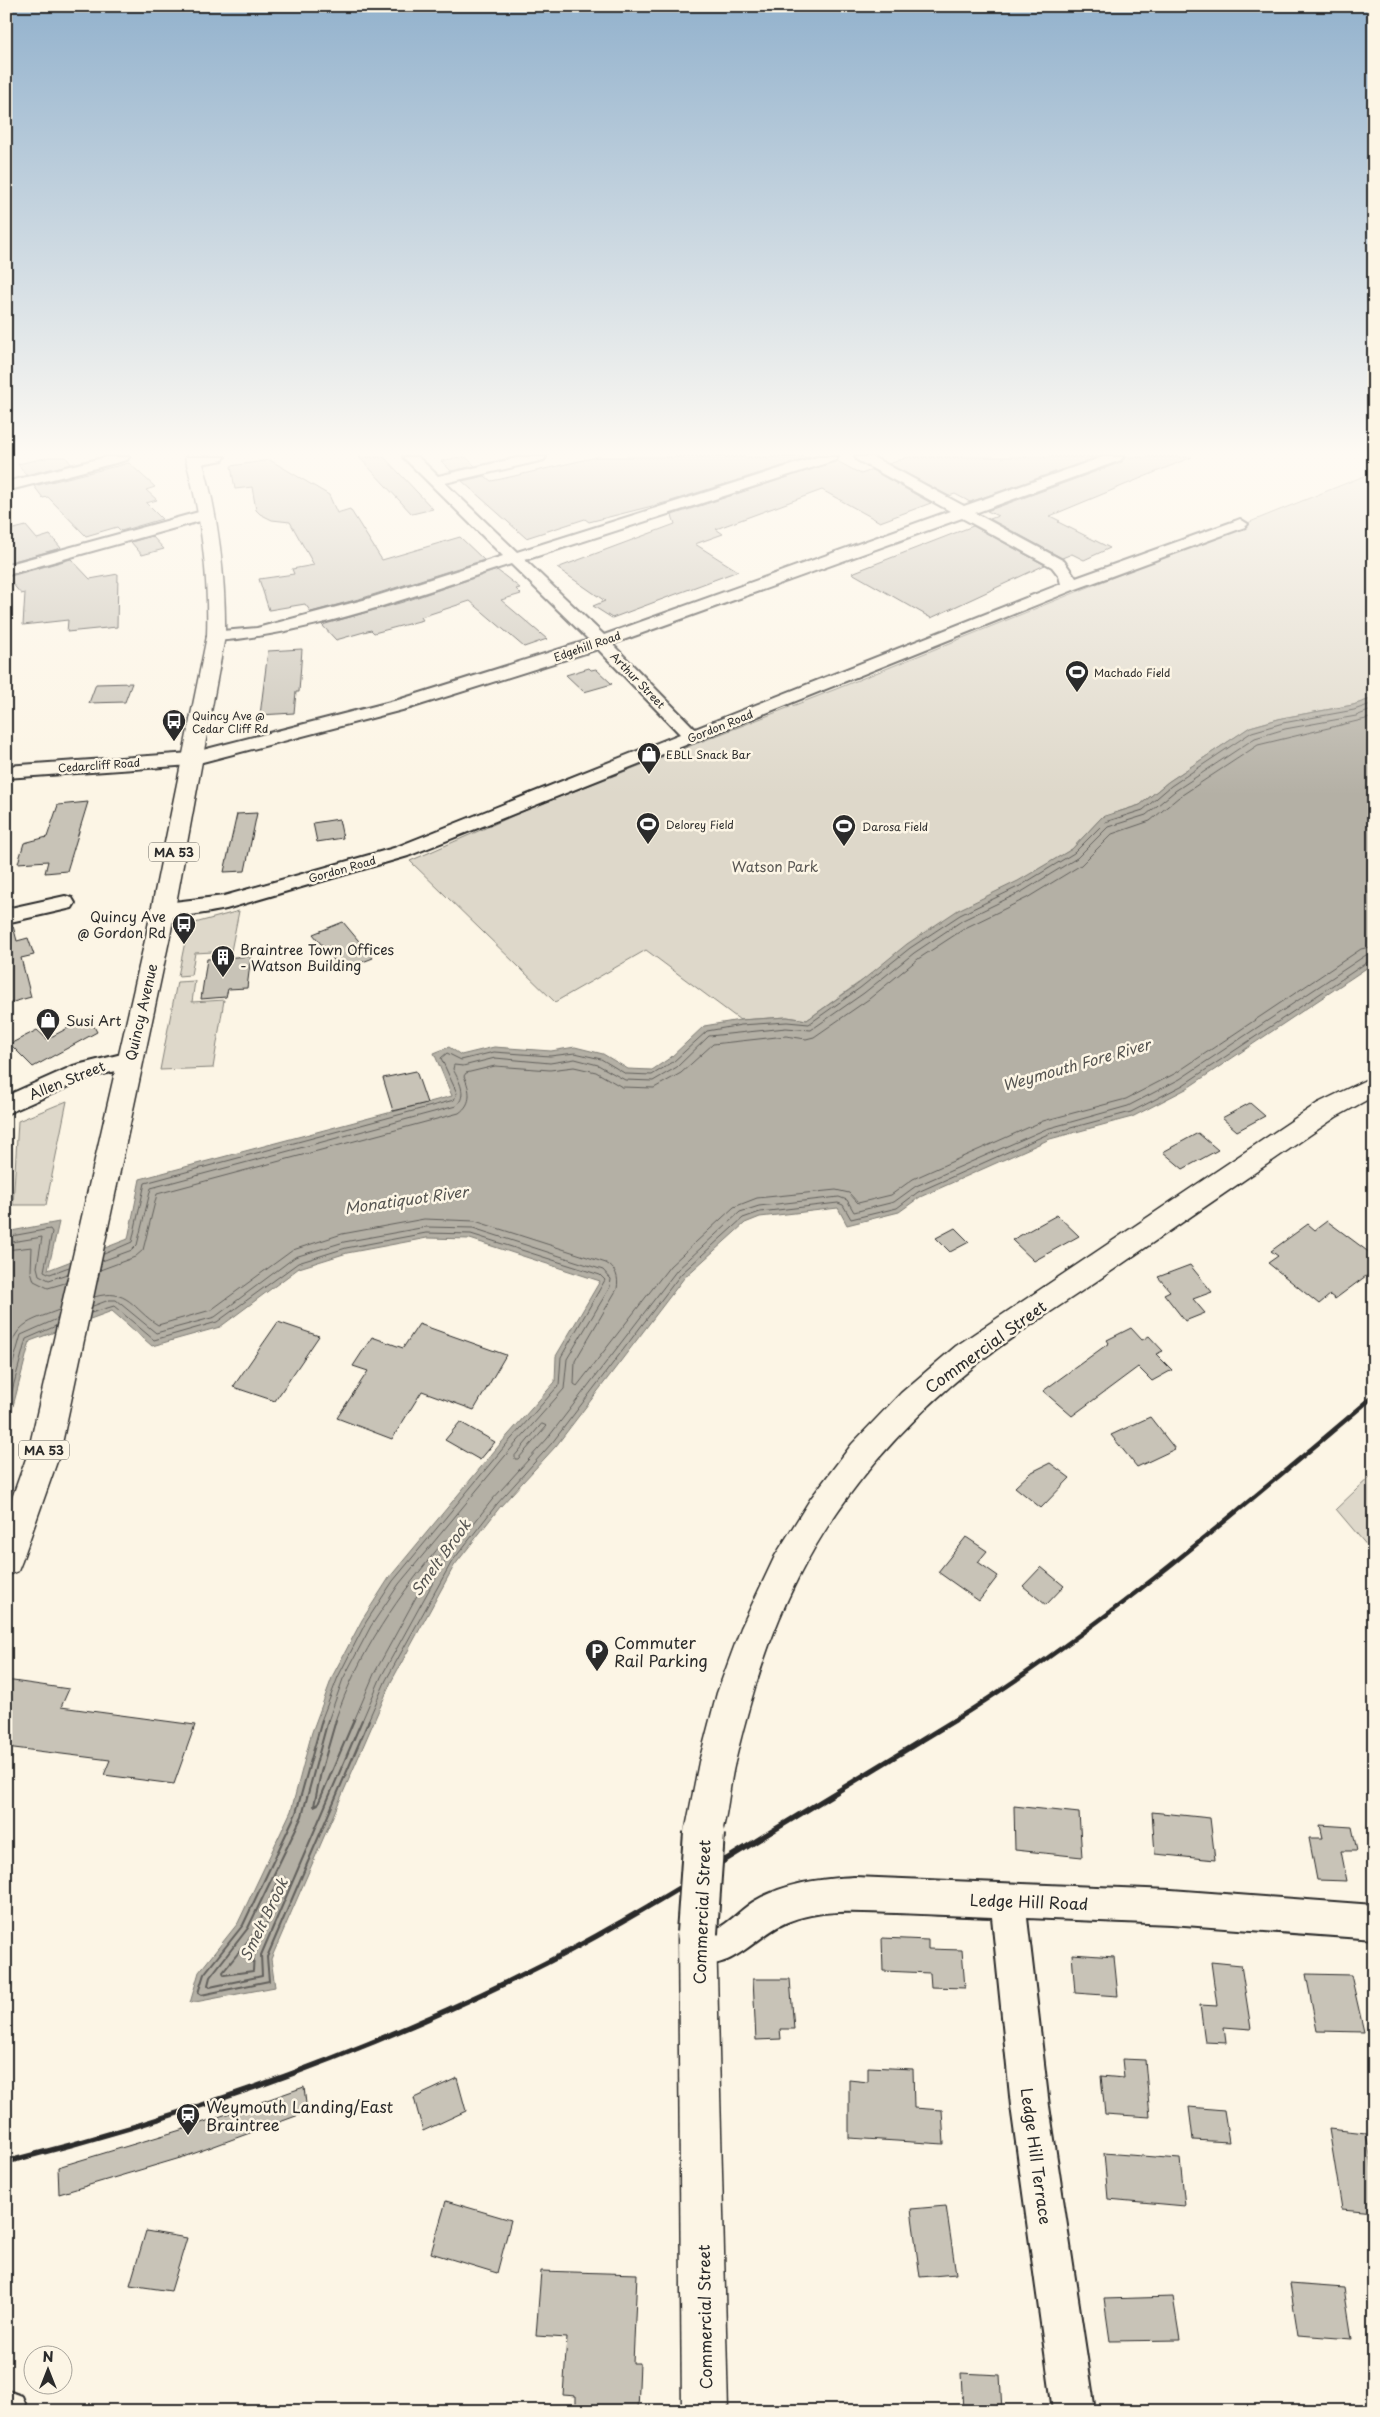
<svg xmlns="http://www.w3.org/2000/svg" width="1380" height="2417" viewBox="0 0 1380 2417" font-family="'Playpen Sans',sans-serif">
<style>
.green{fill:#ded8ca;stroke:#84827a}
.water{fill:#b4b0a5;stroke:#7d7b74}
.lines{fill:none;stroke-linecap:round;stroke-linejoin:round}
.shore-far1{stroke:#62605c;stroke-width:1}
.shore{stroke:#62605c;stroke-width:2}
.building{fill:#c8c3b7;stroke:#2b2b2b}
.street-casing{stroke:#2b2b2b;stroke-width:4}
.secondary-casing{stroke:#2b2b2b;stroke-width:3}
.primary-casing{stroke:#2b2b2b;stroke-width:3}
.street{fill:#fcf5e5;fill-rule:evenodd}
.secondary{fill:#fcf5e5;fill-rule:evenodd}
.primary{fill:#fcf5e5;fill-rule:evenodd}
.rail-far1{stroke:#2b2b2b;stroke-width:4.5}
.rail{stroke:#2b2b2b;stroke-width:5.5}
.secondary-bridge-casing{stroke:#2b2b2b;stroke-width:44;stroke-linecap:butt}
.secondary-bridge{stroke:#fcf5e5;stroke-width:40}
.labels{text-anchor:middle;dominant-baseline:central;stroke-width:5;stroke-linejoin:round;paint-order:stroke}
.far-street-label{font-size:11px;fill:#2b2b2b;stroke:#fcf5e5}
.far-poi-label{font-size:11px;fill:#2b2b2b;stroke:#fcf5e5;text-anchor:start}
.shield{fill:#fcf5e5;stroke:#6a6863;stroke-width:1}
.shield-label{font-size:12px;font-weight:bold;fill:#2b2b2b}
.park-label{font-size:14px;fill:#585653;stroke:#fcf5e5}
.poi-label{font-size:14px;fill:#2b2b2b;stroke:#fcf5e5;text-anchor:start}
.street-label{font-size:14px;fill:#2b2b2b;stroke:#fcf5e5}
.water-label{font-size:15px;font-style:italic;fill:#545350;stroke:#fcf5e5}
.near-street-label{font-size:16px;fill:#2b2b2b;stroke:#fcf5e5}
.near-poi-label{font-size:16px;fill:#2b2b2b;stroke:#fcf5e5;text-anchor:start}
</style>
<rect width="100%" height="100%" fill="#fcf5e5"/>
<filter id="ink" filterUnits="userSpaceOnUse"><feTurbulence type="fractalNoise" baseFrequency=".02" numOctaves="2"/><feDisplacementMap in="SourceGraphic" scale="10" xChannelSelector="R" yChannelSelector="G"/><feConvolveMatrix kernelMatrix="1 2 1 2 8 2 1 2 1" color-interpolation-filters="sRGB"/></filter>
<g filter="url(#ink)">
<g class="green">
<polygon points="1374,472 1374,698 1353,705 1282,718 1250,727 1168,782 1140,805 1102,817 1072,849 857,984 807,1020 787,1017 740,1020 646,950 555,1002 410,861 531,808 836,689"/>
<polygon points="239,911 231,951 195,953 191,975 178,976 188,927 195,923"/>
<polygon points="195,981 192,1002 224,1000 213,1068 160,1070 177,982"/>
<polygon points="67,1101 46,1205 13,1205 18,1121"/>
<polygon points="1374,1473 1374,1554 1336,1509"/>
</g>
<polygon class="water" points="1374,698 1374,963 1186,1089 1132,1117 1050,1139 920,1197 899,1212 847,1225 838,1208 760,1217 745,1223 684,1278 556,1446 500,1507 454,1566 391,1682 271,1959 275,1987 190,2003 199,1972 238,1923 291,1811 312,1732 333,1675 362,1620 389,1578 501,1443 555,1382 556,1356 600,1281 470,1239 427,1238 347,1253 299,1268 220,1327 152,1346 112,1311 30,1341 6,1433 6,1232 59,1222 48,1270 128,1239 140,1179 452,1096 434,1053 449,1047 461,1055 494,1047 551,1051 575,1047 603,1054 628,1069 652,1070 670,1058 704,1026 740,1020 787,1017 807,1020 858,984 907,944 958,910 1018,881 1072,849 1102,817 1140,805 1168,782 1250,727 1282,718 1353,705"/>
<g class="lines">
<g class="shore-far1">
<polyline points="6,1237 50,1229 52,1232 44,1271 50,1274 69,1267"/>
<polyline points="6,1243 42,1237 37,1267 39,1275 49,1280 67,1274"/>
<polyline points="6,1250 32,1247 31,1271 34,1281 48,1288 65,1283"/>
<polyline points="104,1254 132,1242 145,1183 454,1100 457,1093 441,1058 447,1053 461,1060 494,1052 550,1056 575,1053 601,1059 626,1074 652,1075 673,1062 707,1031 741,1025 787,1022 809,1024 860,988 910,948 960,915 1020,886 1074,853 1105,822 1143,810 1171,786 1252,732 1283,723 1354,710 1374,703"/>
<path d="M 102,1261 L 132,1250 L 137,1245 L 151,1188 L 456,1106 C 468,1095 459,1081 453,1069 L 454,1065 L 463,1066 L 495,1058 L 550,1063 L 575,1059 L 598,1065 L 625,1080 L 653,1081 L 677,1067 L 709,1036 L 786,1028 L 811,1030 L 864,993 L 914,953 L 963,920 L 1023,891 L 1077,858 L 1108,827 L 1146,815 L 1175,791 L 1255,738 L 1285,729 L 1356,716 L 1374,709"/>
<path d="M 100,1270 L 135,1257 L 143,1250 L 157,1194 L 459,1113 C 473,1103 470,1090 464,1076 L 466,1073 L 495,1066 L 550,1070 L 574,1067 L 596,1072 L 622,1087 L 654,1088 L 681,1073 L 713,1044 L 786,1036 L 806,1039 L 814,1037 L 869,999 L 918,959 L 967,927 L 1027,898 L 1081,865 L 1112,834 L 1150,821 L 1179,797 L 1258,745 L 1374,717"/>
<path d="M 94,1297 C 129,1287 132,1309 158,1325 L 211,1310 L 293,1250 L 342,1234 L 424,1219 L 475,1221 L 606,1263 C 616,1269 619,1277 617,1289 L 575,1361 L 574,1384 L 577,1386 L 670,1266 L 734,1207 L 757,1198 L 836,1190 L 849,1193 L 858,1203 L 891,1195 L 913,1179 L 1043,1121 L 1126,1099 L 1176,1073 L 1361,949 L 1374,946"/>
<polyline points="93,1306 109,1300 116,1300 156,1333 215,1317 295,1257 344,1242 426,1227 473,1228 603,1270 611,1279 610,1287 567,1359 564,1389 510,1450 399,1584 371,1626 343,1679 328,1721"/>
<polyline points="91,1313 114,1306 154,1340 217,1322 298,1263 346,1248 426,1233 471,1234 600,1275 605,1280 561,1357 559,1385 505,1446 393,1581 366,1622 338,1677 321,1721"/>
<path d="M 6,1359 C 17,1322 25,1323 59,1310"/>
<polyline points="6,1388 21,1335 57,1319"/>
<polyline points="6,1413 26,1339 56,1326"/>
<polygon points="542,1424 547,1426 518,1459 515,1459 515,1456"/>
<path d="M 335,1721 C 358,1653 399,1595 445,1540 L 448,1540 L 449,1543 L 438,1557 L 374,1674 L 354,1721"/>
<polyline points="362,1721 381,1677 446,1559 492,1500 547,1439 677,1270 740,1212 759,1206 839,1197 847,1200 854,1212 894,1202 916,1186 1046,1129 1128,1106 1180,1079 1366,955 1374,953"/>
<polyline points="368,1721 386,1680 451,1563 497,1504 552,1443 681,1274 743,1218 760,1212 838,1203 843,1205 851,1219 897,1208 918,1192 1048,1134 1131,1112 1183,1085 1369,961 1374,960"/>
</g>
<g class="shore">
<polyline points="322,1720 296,1813 243,1925 204,1974 198,1993 201,1995 269,1981 267,1957 369,1720"/>
<polyline points="328,1720 302,1816 248,1928 210,1977 208,1985 210,1987 262,1976 261,1955 362,1720"/>
<polyline points="336,1720 321,1772 314,1806 318,1804 354,1720"/>
<polygon points="284,1877 285,1880 254,1952 253,1971 224,1975 223,1972 255,1932 280,1878"/>
</g>
</g>
<g class="building">
<polygon points="50,457 66,457 71,464 26,475 18,464"/>
<polygon points="359,457 384,457 433,509 412,514"/>
<polygon points="460,457 466,457 475,466 451,471 441,461"/>
<polygon points="597,457 811,457 668,502 589,522 585,519 526,538 462,481 485,476 491,481 501,479"/>
<polygon points="908,457 1098,457 970,502 955,494 949,496 889,464"/>
<polygon points="1125,457 1192,457 1050,516 1060,521 1058,522 1110,548 1084,560 1072,554 1062,558 990,519 998,516 987,511 1122,462"/>
<polygon points="270,460 329,495 337,513 350,509 382,560 460,537 484,560 366,597 311,612 305,604 269,610 259,579 294,574 292,569 314,565 290,522 272,520 260,514 256,510 252,487 235,489 231,466"/>
<polygon points="837,461 861,474 872,470 931,503 880,522 822,490 716,529 723,534 695,544 738,571 612,618 593,606 605,601 557,568 675,524 672,515"/>
<polygon points="129,463 155,487 146,490 157,500 146,503 162,519 121,531 117,527 86,536 48,497 43,498 34,486"/>
<polygon points="26,526 37,539 50,535 61,548 6,563 6,531"/>
<polygon points="973,526 1045,565 931,618 852,573"/>
<polygon points="152,536 164,549 142,555 131,542"/>
<polygon points="71,559 90,579 118,574 117,627 67,632 68,620 23,625 25,593 21,594 7,577"/>
<polygon points="497,570 520,588 516,589 521,594 501,600 547,639 524,647 470,601 421,617 423,620 374,633 371,630 336,640 322,625 403,602"/>
<polygon points="302,649 299,692 296,692 294,713 260,715 268,651"/>
<polygon points="589,668 591,670 596,669 612,684 584,692 566,675"/>
<polygon points="132,683 125,702 89,703 96,684"/>
<polygon points="88,802 67,871 45,873 48,861 18,863 24,843 47,837 58,805"/>
<polygon points="257,813 245,871 224,872 237,814"/>
<polygon points="339,819 343,838 317,842 313,823"/>
<polygon points="343,922 373,958 342,970 313,934"/>
<polygon points="13,926 17,941 28,938 34,955 21,958 31,997 6,1004 6,927"/>
<polygon points="251,956 247,988 228,989 226,997 201,999 207,959"/>
<polygon points="89,1017 97,1032 33,1067 10,1044 37,1030 47,1039"/>
<polygon points="416,1071 427,1103 393,1111 383,1078"/>
<polygon points="1250,1103 1265,1116 1237,1131 1222,1118"/>
<polygon points="1198,1133 1218,1150 1183,1169 1163,1152"/>
<polygon points="1057,1215 1079,1236 1034,1261 1012,1240"/>
<polygon points="1327,1221 1374,1256 1374,1270 1335,1299 1330,1295 1319,1304 1268,1263 1278,1256 1271,1251 1308,1224 1315,1230"/>
<polygon points="955,1228 969,1242 950,1252 936,1238"/>
<polygon points="1190,1265 1212,1292 1193,1299 1205,1313 1185,1321 1164,1294 1170,1291 1158,1277"/>
<polygon points="278,1322 319,1336 275,1401 233,1387"/>
<polygon points="419,1324 506,1355 474,1410 422,1391 392,1439 337,1418 368,1371 353,1366 372,1337 403,1348"/>
<polygon points="1131,1328 1142,1340 1149,1336 1163,1351 1156,1354 1172,1370 1152,1381 1138,1367 1072,1416 1043,1391 1109,1343 1107,1340"/>
<polygon points="1150,1417 1175,1449 1137,1467 1111,1435"/>
<polygon points="460,1422 495,1442 480,1460 445,1440"/>
<polygon points="1050,1463 1070,1478 1041,1508 1015,1487 1030,1473"/>
<polygon points="966,1537 987,1551 978,1562 998,1576 979,1601 938,1572"/>
<polygon points="1041,1567 1064,1586 1046,1605 1023,1586"/>
<polygon points="6,1680 69,1689 61,1707 195,1725 174,1784 104,1775 110,1760 6,1747"/>
<polygon points="1014,1806 1079,1813 1082,1857 1015,1850"/>
<polygon points="1152,1812 1210,1818 1215,1860 1155,1854"/>
<polygon points="1320,1825 1352,1827 1357,1851 1341,1851 1347,1881 1317,1880 1309,1838 1323,1838"/>
<polygon points="882,1938 928,1940 928,1949 962,1950 965,1988 931,1987 930,1973 883,1971"/>
<polygon points="1072,1954 1114,1957 1118,1996 1075,1993"/>
<polygon points="1211,1962 1241,1965 1251,2029 1224,2027 1226,2043 1205,2042 1200,2005 1217,2006"/>
<polygon points="1306,1974 1351,1975 1364,2032 1317,2031"/>
<polygon points="753,1979 790,1979 794,2029 780,2029 781,2039 756,2040"/>
<polygon points="1122,2059 1145,2060 1150,2117 1105,2114 1101,2076 1124,2078"/>
<polygon points="868,2067 913,2069 914,2108 942,2110 944,2144 849,2138 849,2080 868,2082"/>
<polygon points="457,2078 466,2111 423,2131 414,2098"/>
<polygon points="304,2087 307,2112 187,2156 59,2194 58,2167 184,2129"/>
<polygon points="1189,2107 1224,2110 1229,2142 1193,2140"/>
<polygon points="1329,2129 1366,2133 1374,2177 1374,2212 1342,2209"/>
<polygon points="1104,2153 1180,2159 1185,2206 1108,2199"/>
<polygon points="446,2201 511,2220 497,2273 431,2253"/>
<polygon points="946,2206 956,2274 920,2277 911,2209"/>
<polygon points="146,2231 187,2238 171,2291 130,2285"/>
<polygon points="541,2271 637,2274 633,2363 640,2363 638,2411 576,2411 576,2396 563,2395 567,2338 536,2336"/>
<polygon points="1290,2284 1344,2288 1352,2339 1298,2335"/>
<polygon points="1173,2297 1180,2340 1110,2341 1104,2299"/>
<polygon points="961,2373 1000,2375 1002,2411 963,2411"/>
</g>
<g class="lines">
<g class="street-casing">
<g id="street">
<polygon points="106,457 129,457 127,460 6,491 6,482"/>
<polygon points="194,457 225,457 223,460 195,465 188,461"/>
<path d="M 403,457 L 418,457 L 438,476 L 521,457 L 546,457 L 544,460 L 445,483 L 517,552 L 817,457 L 838,457 L 836,460 L 525,560 L 604,635 L 950,511 L 857,460 L 855,457 L 873,457 L 964,506 L 1103,457 L 1123,457 L 1121,460 L 975,513 L 1064,561 L 1076,578 L 1235,521 L 1240,519 L 1248,524 L 1245,527 L 1076,589 L 408,856 L 226,909 C 205,913 178,919 157,914 L 154,909 L 157,904 L 224,896 L 394,848 L 680,734 L 598,649 L 410,708 L 191,765 L 6,778 L 6,766 L 191,753 L 398,700 L 589,640 L 511,564 C 418,594 313,634 216,641 L 210,640 L 207,636 L 210,632 L 257,628 L 367,599 L 503,556 ZM 962,518 L 1052,567 L 1059,576 L 1061,584 L 695,729 L 612,644 Z"/>
<polygon points="206,510 211,512 214,515 211,518 6,575 6,565"/>
<polygon points="65,896 72,898 75,903 72,908 6,923 6,909"/>
<polygon points="130,1052 138,1054 141,1060 138,1066 90,1077 6,1114 6,1096 73,1066"/>
<path d="M 854,1877 L 1171,1890 L 1374,1905 L 1374,1939 L 1171,1924 L 1027,1918 L 1049,2106 L 1095,2411 L 1053,2411 L 1011,2106 L 992,1917 C 960,1916 929,1914 897,1913 C 862,1912 823,1908 790,1921 C 754,1934 730,1979 685,1960 L 679,1948 L 685,1936 C 696,1931 711,1932 722,1926 C 733,1919 742,1909 753,1902 C 784,1883 819,1879 854,1877 Z"/>
<polygon points="6,2390 22,2396 28,2411 6,2411"/>
</g>
</g>
<g class="secondary-casing">
<g id="secondary">
<path d="M 1374,1076 L 1374,1096 L 1336,1117 C 1262,1168 1187,1219 1113,1270 C 1068,1301 1020,1330 977,1364 C 904,1422 840,1495 798,1578 C 769,1635 751,1696 736,1758 C 728,1787 729,1818 717,1846 L 704,1852 L 691,1846 L 685,1833 L 699,1762 L 717,1693 L 741,1628 L 775,1556 L 811,1498 L 852,1444 L 901,1393 L 956,1346 L 1318,1103 Z"/>
<polygon points="697,1914 711,1919 716,1933 728,2411 682,2411 678,1933 683,1919"/>
</g>
</g>
<g class="primary-casing">
<path id="primary" d="M 185,457 L 201,457 C 218,510 226,580 225,636 L 170,936 L 60,1453 L 22,1561 L 18,1571 L 6,1576 L 6,1515 L 28,1453 L 146,936 L 207,636 C 209,578 201,513 185,457 Z"/>
</g>
<use href="#street" class="street"/>
<use href="#secondary" class="secondary"/>
<use href="#primary" class="primary"/>
<path class="rail-far1" d="M 953,1721 C 1104,1627 1238,1511 1374,1396"/>
<path class="rail" d="M 6,2162 C 193,2115 374,2050 546,1963 C 624,1923 699,1876 774,1830 C 834,1793 895,1757 955,1720"/>
<g class="secondary-bridge-casing">
<polyline id="secondary-bridge" points="697,1933 704,1833"/>
</g>
<use href="#secondary-bridge" class="secondary-bridge"/>
</g>
</g>
<linearGradient id="sky" x2="0" y2="1"><stop stop-color="#93b2cd"/><stop offset="0.57" stop-color="#fefaf3"/><stop offset="1" stop-color="#fefaf3" stop-opacity="0"/></linearGradient>
<rect width="1380" height="795" fill="url(#sky)"/>
<defs>
<g id="stadium-pin" transform="scale(1.25)"><path d="M0 17L-7.5 6A9.5 9.5 0 1 1 7.5 6Z" fill="#2b2b2b" stroke="#fcf5e5"/><path d="M0-5a6.5 5 0 1 0 0 10a6.5 5 0 1 0 0-10ZM-3.5-1.8h7v3.6h-7Z" fill="#fff"/></g>
<g id="bus-pin" transform="scale(1.25)"><path d="M0 17L-7.5 6A9.5 9.5 0 1 1 7.5 6Z" fill="#2b2b2b" stroke="#fcf5e5"/><path d="M-5-6H5V4H4V6H2V4H-2V6H-4V4H-5ZM-3.5-4V0h7V-4ZM-3.5 1.2v1.5H-2V1.2ZM2 1.2v1.5H3.5V1.2Z" fill="#fff"/></g>
<g id="shop-pin" transform="scale(1.25)"><path d="M0 17L-7.5 6A9.5 9.5 0 1 1 7.5 6Z" fill="#2b2b2b" stroke="#fcf5e5"/><path d="M-5-2.5h2.3a2.7 3.5 0 0 1 5.4 0H5L5.5 6h-11ZM-1.5-2.5h3a1.5 2.3 0 0 0-3 0Z" fill="#fff"/></g>
<g id="building-pin" transform="scale(1.25)"><path d="M0 17L-7.5 6A9.5 9.5 0 1 1 7.5 6Z" fill="#2b2b2b" stroke="#fcf5e5"/><path d="M-4-6H4V6H1V3H-1V6H-4ZM-2.5-4.3h1.7v1.8h-1.7ZM.8-4.3h1.7v1.8H.8ZM-2.5-1h1.7V.8h-1.7ZM.8-1h1.7V.8H.8Z" fill="#fff"/></g>
<g id="parking-pin" transform="scale(1.25)"><path d="M0 17L-7.5 6A9.5 9.5 0 1 1 7.5 6Z" fill="#2b2b2b" stroke="#fcf5e5"/><path d="M-3.5-5.5H1a3.5 3.5 0 0 1 0 7H-1V5.5H-3.5ZM-1-3.4V-.6H.8a1.4 1.4 0 0 0 0-2.8Z" fill="#fff"/></g>
<g id="station-pin" transform="scale(1.25)"><path d="M0 17L-7.5 6A9.5 9.5 0 1 1 7.5 6Z" fill="#2b2b2b" stroke="#fcf5e5"/><path d="M-3-6H3Q5-6 5-4V2Q5 4 3 4L4.5 6H3L1.5 4h-3L-3 6H-4.5L-3 4Q-5 4-5 2V-4Q-5-6-3-6ZM-3.5-4v3h7v-3ZM-3.5 1v1.5H-2V1ZM2 1v1.5H3.5V1Z" fill="#fff"/></g>
</defs>
<g fill-rule="evenodd">
<use href="#stadium-pin" x="1077" y="672"/>
<use href="#bus-pin" x="174" y="721"/>
<use href="#shop-pin" x="649" y="754"/>
<use href="#stadium-pin" x="648" y="824"/>
<use href="#stadium-pin" x="844" y="826"/>
<use href="#bus-pin" x="184" y="924"/>
<use href="#building-pin" x="223" y="957"/>
<use href="#shop-pin" x="48" y="1020"/>
<use href="#parking-pin" x="597" y="1651"/>
<use href="#station-pin" x="188" y="2115"/>
</g>
<g class="labels">
<g class="far-street-label">
<text transform="translate(587 646) rotate(-19)">Edgehill Road</text>
<text transform="translate(638 680) rotate(46)">Arthur Street</text>
<text transform="translate(720 726) rotate(-22)">Gordon Road</text>
<text transform="translate(99 765) rotate(-4)">Cedarcliff Road</text>
<text transform="translate(342 869) rotate(-16)">Gordon Road</text>
</g>
<g class="far-poi-label">
<text x="1094" y="672">Machado Field</text>
<text x="192" y="715">Quincy Ave @<tspan x="192" dy="13">Cedar Cliff Rd</tspan></text>
<text x="666" y="754">EBLL Snack Bar</text>
<text x="666" y="824">Delorey Field</text>
<text x="862" y="826">Darosa Field</text>
</g>
<g class="shield">
<rect x="149" y="842.5" width="50" height="19" rx="4"/>
<rect x="19" y="1440.5" width="50" height="19" rx="4"/>
</g>
<g class="shield-label">
<text x="174" y="852">MA 53</text>
<text x="44" y="1450">MA 53</text>
</g>
<g class="park-label">
<text x="775" y="866">Watson Park</text>
</g>
<g class="poi-label">
<text x="166" y="916" text-anchor="end">Quincy Ave<tspan x="166" dy="16">@ Gordon Rd</tspan></text>
<text x="240" y="949">Braintree Town Offices<tspan x="240" dy="16">- Watson Building</tspan></text>
<text x="66" y="1020">Susi Art</text>
</g>
<g class="street-label">
<text transform="translate(141 1012) rotate(-77)">Quincy Avenue</text>
<text transform="translate(67 1080) rotate(-22)">Allen Street</text>
</g>
<g class="water-label">
<text transform="translate(1076 1064) rotate(-16)">Weymouth Fore River</text>
<text transform="translate(406 1199) rotate(-8)">Monatiquot River</text>
<text transform="translate(440 1557) rotate(-54)">Smelt Brook</text>
<text transform="translate(263 1919) rotate(-64)">Smelt Brook</text>
</g>
<g class="near-street-label">
<text transform="translate(985 1346) rotate(-36)">Commercial Street</text>
<text transform="translate(1029 1901) rotate(2)">Ledge Hill Road</text>
<text transform="translate(701 1912) rotate(-88)">Commercial Street</text>
<text transform="translate(1037 2156) rotate(82)">Ledge Hill Terrace</text>
<text transform="translate(704 2317) rotate(-91)">Commercial Street</text>
</g>
<g class="near-poi-label">
<text x="614" y="1642">Commuter<tspan x="614" dy="18">Rail Parking</tspan></text>
<text x="206" y="2106">Weymouth Landing/East<tspan x="206" dy="18">Braintree</tspan></text>
</g>
</g>
<rect width="1380" height="2417" fill="none" stroke="#fcf5e5" stroke-width="25"/>
<rect x="12" y="12" width="1355" height="2392" fill="none" stroke="#2b2b2b" stroke-width="2" filter="url(#ink)"/>
<g transform="translate(48 2370)"><circle r="24" fill="#fcf5e5" stroke="#a8a49b"/>
<path d="M0-4L9 19L0 12L-9 19Z" fill="#2b2b2b"/>
<text y="-8" font-size="14" font-weight="bold" text-anchor="middle" fill="#2b2b2b">N</text>
</g>
</svg>
